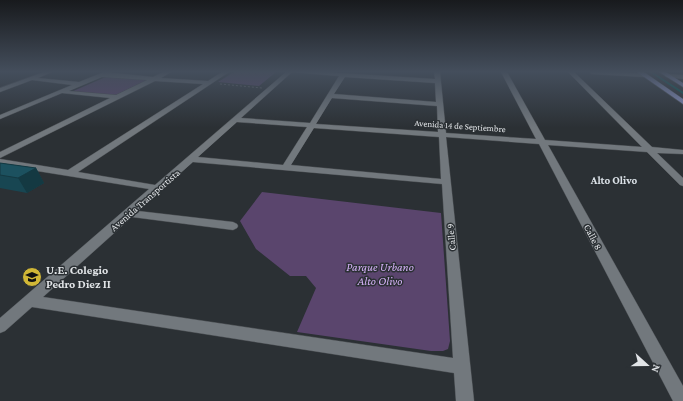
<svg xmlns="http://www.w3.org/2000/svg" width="683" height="401" viewBox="0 0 683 401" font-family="'Crimson Pro',serif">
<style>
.green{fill:#5a456d}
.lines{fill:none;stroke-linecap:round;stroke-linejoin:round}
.stream{stroke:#015d57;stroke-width:2}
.minor-casing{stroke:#494d51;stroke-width:1}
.major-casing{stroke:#494d51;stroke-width:1}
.path{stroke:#63676b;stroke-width:1;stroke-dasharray:2 2;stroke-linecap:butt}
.minor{fill:#72787d;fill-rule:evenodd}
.major{fill:#8e97ca;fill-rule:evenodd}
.wall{fill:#184652}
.shaded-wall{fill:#143942}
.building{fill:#1c515f;stroke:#143942}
.labels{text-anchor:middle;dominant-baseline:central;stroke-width:3;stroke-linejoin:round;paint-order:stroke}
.far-street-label{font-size:9px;fill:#e1e4e7;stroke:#2b3034}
.street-label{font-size:10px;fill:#e1e4e7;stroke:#2b3034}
.neighbourhood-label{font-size:11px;font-weight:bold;fill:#dbe1e7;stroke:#2b3034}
.near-park-label{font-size:12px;font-style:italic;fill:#d5b1f7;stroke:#2b3034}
.near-poi-label{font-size:12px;font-weight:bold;fill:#e1e4e7;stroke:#2b3034;text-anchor:start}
</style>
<rect width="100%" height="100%" fill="#2b3034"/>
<g class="green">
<polygon points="234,72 276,72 259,86 218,82"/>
<polygon points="108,76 147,80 114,96 71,92"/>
<polygon points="262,192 441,213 450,341 448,349 443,351 431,351 297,332 316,288 306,276 290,276 256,249 240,221"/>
</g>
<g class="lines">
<polyline class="stream" points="651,72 683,93"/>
<g class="minor-casing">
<g id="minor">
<path d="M 44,72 L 52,72 L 38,78 L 79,82 L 104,72 L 153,77 L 163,72 L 171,72 L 161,78 L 208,81 L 222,72 L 229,72 L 78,172 L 155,185 L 286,72 L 292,72 L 241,118 L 310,123 L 339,76 L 292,72 L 323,72 L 435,79 L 434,72 L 440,72 L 446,133 L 536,139 L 501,72 L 507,72 L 545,140 L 642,147 L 568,72 L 574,72 L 652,147 L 683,150 L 683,154 L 657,153 L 683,178 L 683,186 L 680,185 L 647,152 L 548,145 L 683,386 L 683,401 L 673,401 L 539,144 L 446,137 L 474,401 L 456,401 L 454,373 L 32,307 L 5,331 L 0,333 L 0,318 L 149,189 L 0,165 L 0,159 L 68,170 L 203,84 L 155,81 L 0,158 L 0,152 L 110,98 L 62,93 L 0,119 L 0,115 L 72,85 L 32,80 L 0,92 L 0,88 ZM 102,77 L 147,80 L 116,95 L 69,91 ZM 345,77 L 435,83 L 436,102 L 334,94 ZM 332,98 L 437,106 L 438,132 L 316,124 ZM 237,122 L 307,127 L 283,165 L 198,157 ZM 314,128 L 439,137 L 441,179 L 291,165 ZM 193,162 L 442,184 L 453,358 L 43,297 L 132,217 L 233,230 L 237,228 L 238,226 L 237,224 L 233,222 L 138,211 Z"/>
<polygon points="589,72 644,73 647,75 644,77 592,74"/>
<polygon points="668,74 683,75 683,79 666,77 665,76"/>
</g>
</g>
<g class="major-casing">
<g id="major">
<polygon points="637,72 644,72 683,99 683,104"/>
<polygon points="659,72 666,72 683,83 683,87"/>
</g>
</g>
<polyline class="path" points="220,84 262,88"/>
<use href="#minor" class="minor"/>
<use href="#major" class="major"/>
</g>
<polygon class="wall" points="0,163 36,168 44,183 27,193 0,188"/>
<polygon class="shaded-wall" points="36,168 44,183 27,193 18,178"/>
<polygon class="building" points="0,163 36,168 18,178 0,175"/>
<linearGradient id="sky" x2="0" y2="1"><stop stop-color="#181a1d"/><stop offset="0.56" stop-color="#444e5c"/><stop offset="1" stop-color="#444e5c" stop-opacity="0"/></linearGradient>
<rect width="683" height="128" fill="url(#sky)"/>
<defs>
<g id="school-disc" transform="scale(1)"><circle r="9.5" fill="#d1b736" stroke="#2b3034"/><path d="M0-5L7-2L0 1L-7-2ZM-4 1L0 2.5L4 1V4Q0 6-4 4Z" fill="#111"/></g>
</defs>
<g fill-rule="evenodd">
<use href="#school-disc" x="32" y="277"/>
</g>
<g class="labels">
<g class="far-street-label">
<text transform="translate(460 126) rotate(4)">Avenida 14 de Septiembre</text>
</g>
<g class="street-label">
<text transform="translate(145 200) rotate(-41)">Avenida Transportista</text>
<text transform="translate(451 237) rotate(-95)">Calle 9</text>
<text transform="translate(593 237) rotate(62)">Calle 8</text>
</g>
<g class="neighbourhood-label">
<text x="614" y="180">Alto Olivo</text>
</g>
<g class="near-park-label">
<text x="380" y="267">Parque Urbano<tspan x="380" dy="14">Alto Olivo</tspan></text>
</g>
<g class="near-poi-label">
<text x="46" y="270">U.E. Colegio<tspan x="46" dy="14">Pedro Diez II</tspan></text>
</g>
</g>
<g transform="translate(647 365) rotate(111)" stroke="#2b3034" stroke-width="3" paint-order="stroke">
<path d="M0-3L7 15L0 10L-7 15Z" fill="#e1e4e7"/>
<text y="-6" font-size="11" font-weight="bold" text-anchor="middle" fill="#e1e4e7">N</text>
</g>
</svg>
